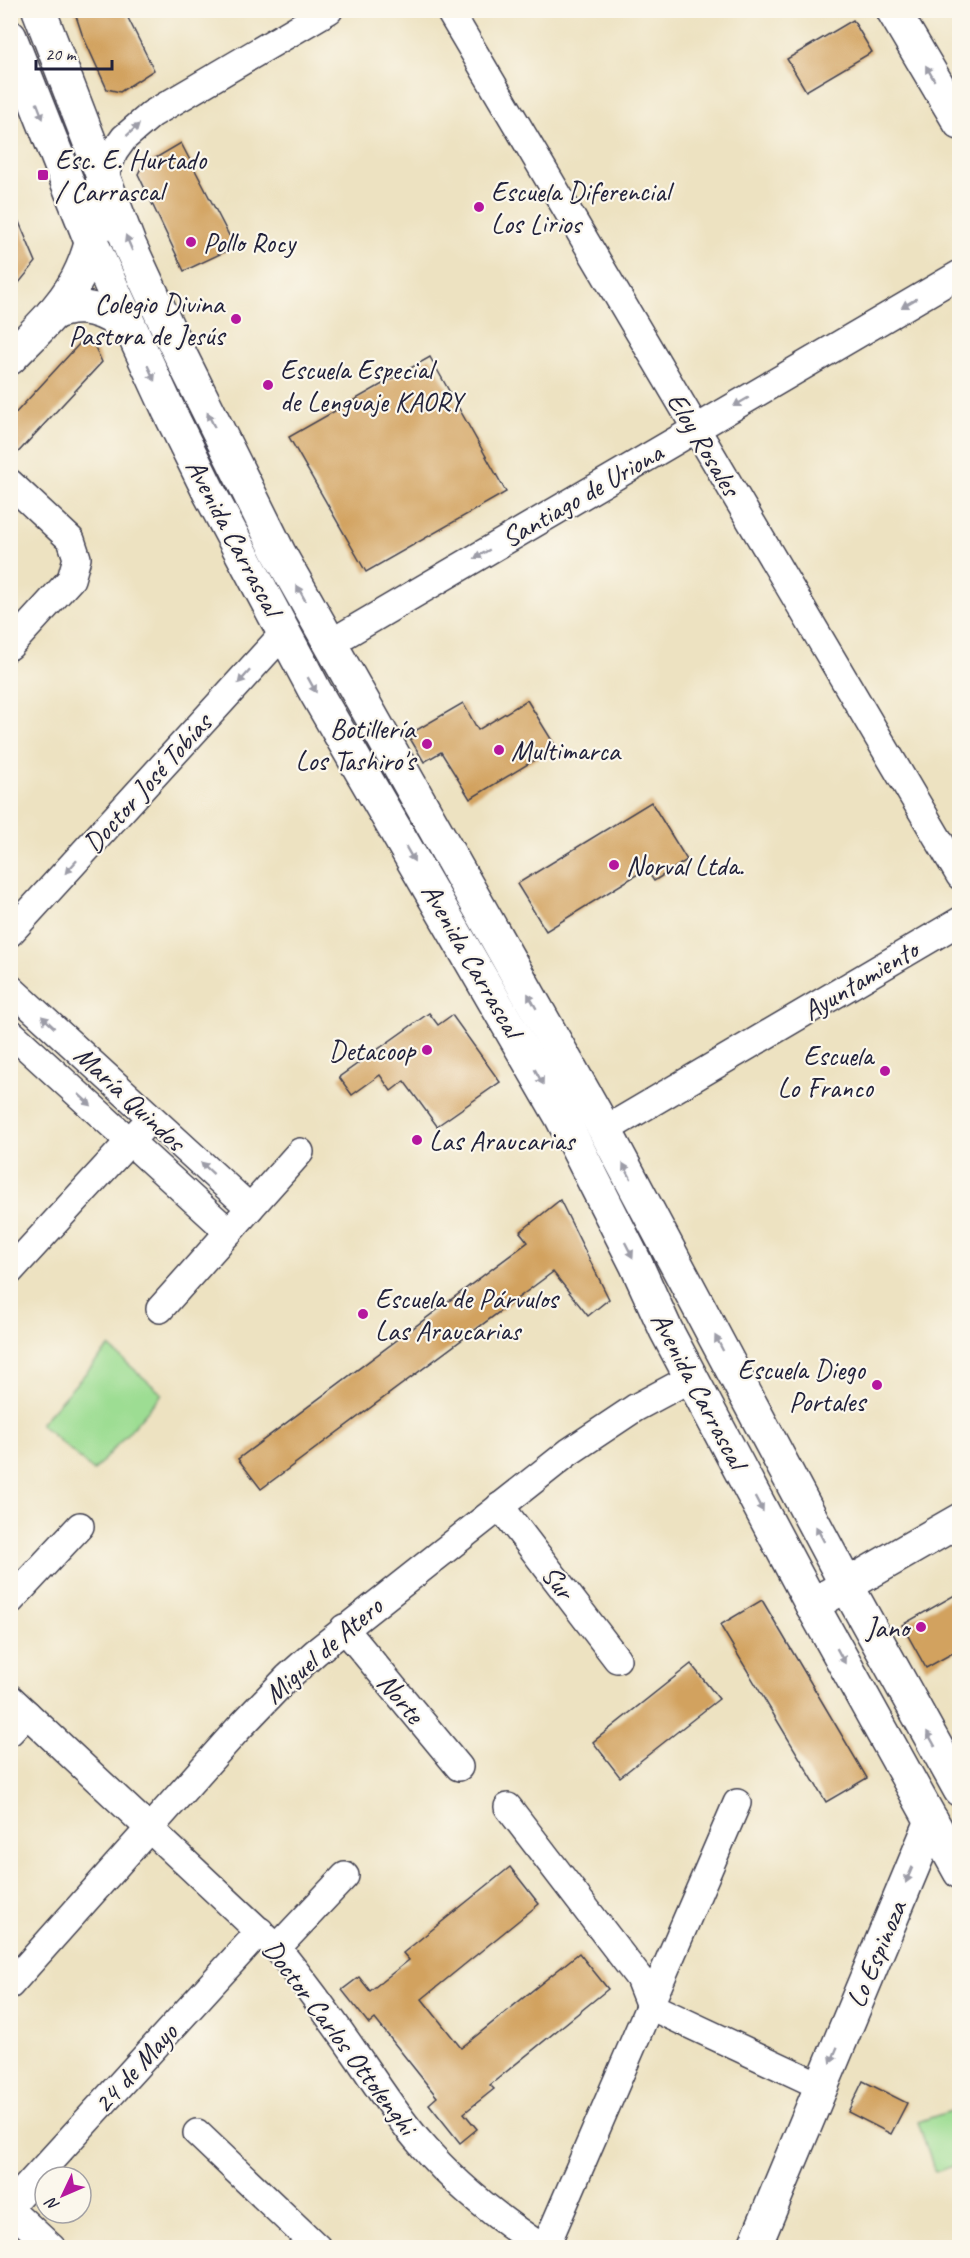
<svg xmlns="http://www.w3.org/2000/svg" width="970" height="2258" viewBox="0 0 970 2258" font-family="Caveat,sans-serif">
<style>
.garden{fill:#9ddd93;stroke:#608067;stroke-width:1.5}
.building{fill:#d2a25e}
.lines{fill:none;stroke-linecap:round;stroke-linejoin:round}
.street-casing{stroke:#403f4f;stroke-width:30}
.secondary-casing{stroke:#403f4f;stroke-width:36}
.primary-casing{stroke:#403f4f;stroke-width:36}
.street{stroke:#fff;stroke-width:27}
.secondary{stroke:#fff;stroke-width:33}
.primary{stroke:#fff;stroke-width:33}
.oneway{fill:#9c9ca7}
.poi-dot{fill:#b5179e;stroke:#fbf7ec;stroke-width:2}
.labels{text-anchor:middle;dominant-baseline:central;stroke-width:4.5;stroke-linejoin:round;paint-order:stroke}
.poi-label{font-size:28px;fill:#22223b;stroke:#fbf7ec;text-anchor:start}
.street-label{font-size:28px;fill:#22223b;stroke:#fbf7ec}
</style>
<rect width="100%" height="100%" fill="#fbf7ec"/>
<filter id="ink" filterUnits="userSpaceOnUse"><feTurbulence type="fractalNoise" baseFrequency=".0167" numOctaves="2"/><feDisplacementMap in="SourceGraphic" scale="12" xChannelSelector="R" yChannelSelector="G"/><feConvolveMatrix kernelMatrix="1 2 1 2 8 2 1 2 1" color-interpolation-filters="sRGB"/></filter>
<filter id="wash" filterUnits="userSpaceOnUse"><feTurbulence type="fractalNoise" baseFrequency=".008" numOctaves="4" result="noise"/><feDisplacementMap in="SourceGraphic" scale="24" xChannelSelector="R" yChannelSelector="G"/><feGaussianBlur stdDeviation="1.35" result="paint"/><feColorMatrix in="noise" values="0 0 0 0 0 0 0 0 0 0 0 0 0 0 0 0 0 1.4 0 .05"/><feComposite in="paint" operator="in"/></filter>
<g filter="url(#wash)">
<rect width="100%" height="100%" fill="#ede2c1"/>
<g class="garden">
<polygon points="109,1347 162,1394 94,1471 40,1424"/>
<polygon points="959,2108 959,2164 935,2172 918,2122"/>
</g>
<g id="blocks">
<g class="building">
<polygon points="74,10 124,10 154,70 120,92 107,89 82,34"/>
<polygon points="853,20 872,52 806,91 787,59"/>
<polygon points="181,143 235,247 184,271 138,174 142,166"/>
<polygon points="10,201 36,262 10,294"/>
<polygon points="81,342 93,343 102,362 10,461 10,419"/>
<polygon points="430,357 506,492 366,572 289,437"/>
<polygon points="527,700 556,747 470,799 441,752 424,762 408,735 463,703 478,730"/>
<polygon points="651,802 687,860 654,881 646,869 546,931 517,884"/>
<polygon points="429,1013 438,1025 452,1015 500,1082 437,1126 404,1081 391,1091 380,1075 352,1095 339,1077"/>
<polygon points="560,1200 609,1299 588,1316 553,1272 261,1489 238,1459 528,1242 520,1232"/>
<polygon points="960,1592 960,1649 926,1668 902,1625"/>
<polygon points="762,1600 867,1778 826,1802 720,1625"/>
<polygon points="691,1664 719,1699 620,1777 593,1742"/>
<polygon points="510,1867 539,1904 422,1999 461,2048 579,1953 608,1989 490,2085 494,2089 464,2113 477,2129 460,2143 429,2104 437,2097 375,2019 369,2024 342,1990 359,1977 370,1991 409,1960 403,1953"/>
<polygon points="863,2081 907,2103 891,2134 848,2112"/>
</g>
</g>
</g>
<g filter="url(#ink)">
<use href="#blocks" fill-opacity="0" stroke="#403f4f" stroke-width="1.5"/>
<g class="lines">
<g class="street-casing">
<g id="street">
<polyline points="449,10 960,876"/>
<polyline points="103,179 114,152 124,138 152,114 329,10"/>
<polyline points="10,483 71,540 77,558 71,579 10,646"/>
<polyline points="329,644 960,274"/>
<polyline points="10,933 284,633"/>
<polyline points="10,988 250,1208"/>
<polyline points="10,1032 229,1232"/>
<polyline points="605,1130 960,921"/>
<polyline points="10,1271 141,1129"/>
<polyline points="160,1309 300,1152"/>
<polyline points="500,1506 617,1659"/>
<polyline points="10,1601 80,1526"/>
<polyline points="344,1628 459,1767"/>
<path d="M 10,1698 L 277,1948 C 306,1984 333,2021 359,2059 C 379,2088 398,2118 421,2144 C 456,2185 497,2218 543,2248"/>
<polyline points="10,1732 27,1714"/>
<polyline points="508,1807 639,1978 650,2006 821,2086"/>
<polyline points="277,1948 345,1876"/>
<polyline points="10,1985 238,1729 288,1677 316,1652 569,1452 635,1408 691,1378"/>
<polyline points="197,2133 318,2248"/>
<polyline points="10,2205 260,1931"/>
<polyline points="10,2209 52,2248"/>
<polyline points="545,2248 737,1803"/>
</g>
</g>
<g class="secondary-casing">
<g id="secondary">
<polyline points="893,10 960,123"/>
<path d="M 10,358 C 36,331 67,304 82,269 C 95,240 98,209 103,179"/>
<polyline points="812,1605 960,1520"/>
<polyline points="754,2248 932,1821"/>
</g>
</g>
<g class="primary-casing">
<g id="primary">
<polyline points="39,10 129,244 177,348 279,553 605,1130 847,1586 960,1790"/>
<polyline points="10,37 92,244 169,411 209,492 315,691 562,1118 636,1264 666,1330 812,1605 960,1872"/>
<path d="M 52,314 C 81,300 106,311 130,329"/>
</g>
</g>
<use href="#street" class="street"/>
<use href="#secondary" class="secondary"/>
<use href="#primary" class="primary"/>
</g>
<defs><path id="oneway-solid" d="M-6-.8H1V-3.2L6.5 0L1 3.2V.8H-6Z" transform="scale(1.5)"/></defs>
<g class="oneway">
<use href="#oneway-solid" transform="translate(930 73) rotate(-120)"/>
<use href="#oneway-solid" transform="translate(40 111) rotate(69)"/>
<use href="#oneway-solid" transform="translate(133 130) rotate(-43)"/>
<use href="#oneway-solid" transform="translate(129 243) rotate(-113)"/>
<use href="#oneway-solid" transform="translate(909 303) rotate(150)"/>
<use href="#oneway-solid" transform="translate(151 373) rotate(65)"/>
<use href="#oneway-solid" transform="translate(741 402) rotate(150)"/>
<use href="#oneway-solid" transform="translate(211 420) rotate(-116)"/>
<use href="#oneway-solid" transform="translate(482 554) rotate(150)"/>
<use href="#oneway-solid" transform="translate(301 593) rotate(-119)"/>
<use href="#oneway-solid" transform="translate(244 677) rotate(132)"/>
<use href="#oneway-solid" transform="translate(312 685) rotate(61)"/>
<use href="#oneway-solid" transform="translate(410 854) rotate(60)"/>
<use href="#oneway-solid" transform="translate(71 867) rotate(132)"/>
<use href="#oneway-solid" transform="translate(532 1001) rotate(-120)"/>
<use href="#oneway-solid" transform="translate(48 1022) rotate(-137)"/>
<use href="#oneway-solid" transform="translate(539 1077) rotate(61)"/>
<use href="#oneway-solid" transform="translate(85 1100) rotate(42)"/>
<use href="#oneway-solid" transform="translate(207 1168) rotate(-137)"/>
<use href="#oneway-solid" transform="translate(627 1171) rotate(-118)"/>
<use href="#oneway-solid" transform="translate(629 1250) rotate(63)"/>
<use href="#oneway-solid" transform="translate(719 1343) rotate(-118)"/>
<use href="#oneway-solid" transform="translate(759 1504) rotate(62)"/>
<use href="#oneway-solid" transform="translate(820 1534) rotate(-118)"/>
<use href="#oneway-solid" transform="translate(841 1656) rotate(61)"/>
<use href="#oneway-solid" transform="translate(931 1739) rotate(-119)"/>
<use href="#oneway-solid" transform="translate(909 1875) rotate(113)"/>
<use href="#oneway-solid" transform="translate(834 2055) rotate(113)"/>
</g>
</g>
<g class="poi-dot">
<rect x="37" y="169" width="12" height="12" rx="3"/>
<circle cx="479" cy="207" r="6"/>
<circle cx="191" cy="242" r="6"/>
<circle cx="236" cy="319" r="6"/>
<circle cx="268" cy="385" r="6"/>
<circle cx="427" cy="744" r="6"/>
<circle cx="499" cy="750" r="6"/>
<circle cx="614" cy="865" r="6"/>
<circle cx="427" cy="1050" r="6"/>
<circle cx="885" cy="1071" r="6"/>
<circle cx="417" cy="1140" r="6"/>
<circle cx="363" cy="1314" r="6"/>
<circle cx="877" cy="1385" r="6"/>
<circle cx="921" cy="1627" r="6"/>
</g>
<g class="labels">
<g class="poi-label">
<text x="55" y="159">Esc. E. Hurtado<tspan x="55" dy="32">/ Carrascal</tspan></text>
<text x="491" y="191">Escuela Diferencial<tspan x="491" dy="32">Los Lirios</tspan></text>
<text x="203" y="242">Pollo Rocy</text>
<text x="224" y="303" text-anchor="end">Colegio Divina<tspan x="224" dy="32">Pastora de Jesús</tspan></text>
<text x="280" y="369">Escuela Especial<tspan x="280" dy="32">de Lenguaje KAORY</tspan></text>
<text x="415" y="728" text-anchor="end">Botillería<tspan x="415" dy="32">Los Tashiro's</tspan></text>
<text x="511" y="750">Multimarca</text>
<text x="626" y="865">Norval Ltda.</text>
<text x="415" y="1050" text-anchor="end">Detacoop</text>
<text x="873" y="1055" text-anchor="end">Escuela<tspan x="873" dy="32">Lo Franco</tspan></text>
<text x="429" y="1140">Las Araucarias</text>
<text x="375" y="1298">Escuela de Párvulos<tspan x="375" dy="32">Las Araucarias</tspan></text>
<text x="865" y="1369" text-anchor="end">Escuela Diego<tspan x="865" dy="32">Portales</tspan></text>
<text x="909" y="1627" text-anchor="end">Jano</text>
</g>
<g class="street-label">
<text transform="translate(704 444) rotate(59)">Eloy Rosales</text>
<text transform="translate(582 495) rotate(-30)">Santiago de Uriona</text>
<text transform="translate(234 537) rotate(62)">Avenida Carrascal</text>
<text transform="translate(147 783) rotate(-48)">Doctor José Tobías</text>
<text transform="translate(472 960) rotate(60)">Avenida Carrascal</text>
<text transform="translate(860 980) rotate(-31)">Ayuntamiento</text>
<text transform="translate(130 1098) rotate(43)">María Quindos</text>
<text transform="translate(699 1390) rotate(62)">Avenida Carrascal</text>
<text transform="translate(558 1582) rotate(53)">Sur</text>
<text transform="translate(323 1650) rotate(-41)">Miguel de Atero</text>
<text transform="translate(401 1698) rotate(50)">Norte</text>
<text transform="translate(876 1954) rotate(-67)">Lo Espinoza</text>
<text transform="translate(340 2037) rotate(53)">Doctor Carlos Ottolenghi</text>
<text transform="translate(135 2068) rotate(-48)">24 de Mayo</text>
</g>
</g>
<rect width="970" height="2258" fill="none" stroke="#fbf7ec" stroke-width="36"/>
<g transform="translate(63 2195) rotate(226)"><circle r="28" fill="#fbf7ec" stroke="#a4a2a5" stroke-width="1.5"/>
<path d="M0-4.5L10 22L0 15L-10 22Z" fill="#b5179e"/>
<text y="-9" font-size="16" font-weight="bold" text-anchor="middle" fill="#22223b">N</text>
</g>
<path d="M36 60v9h76v-9" fill="none" stroke="#22223b" stroke-width="3"/>
<text x="45" y="60" font-size="18" fill="#22223b" stroke="#fbf7ec" stroke-width="4.5" paint-order="stroke">20 m</text>
</svg>
